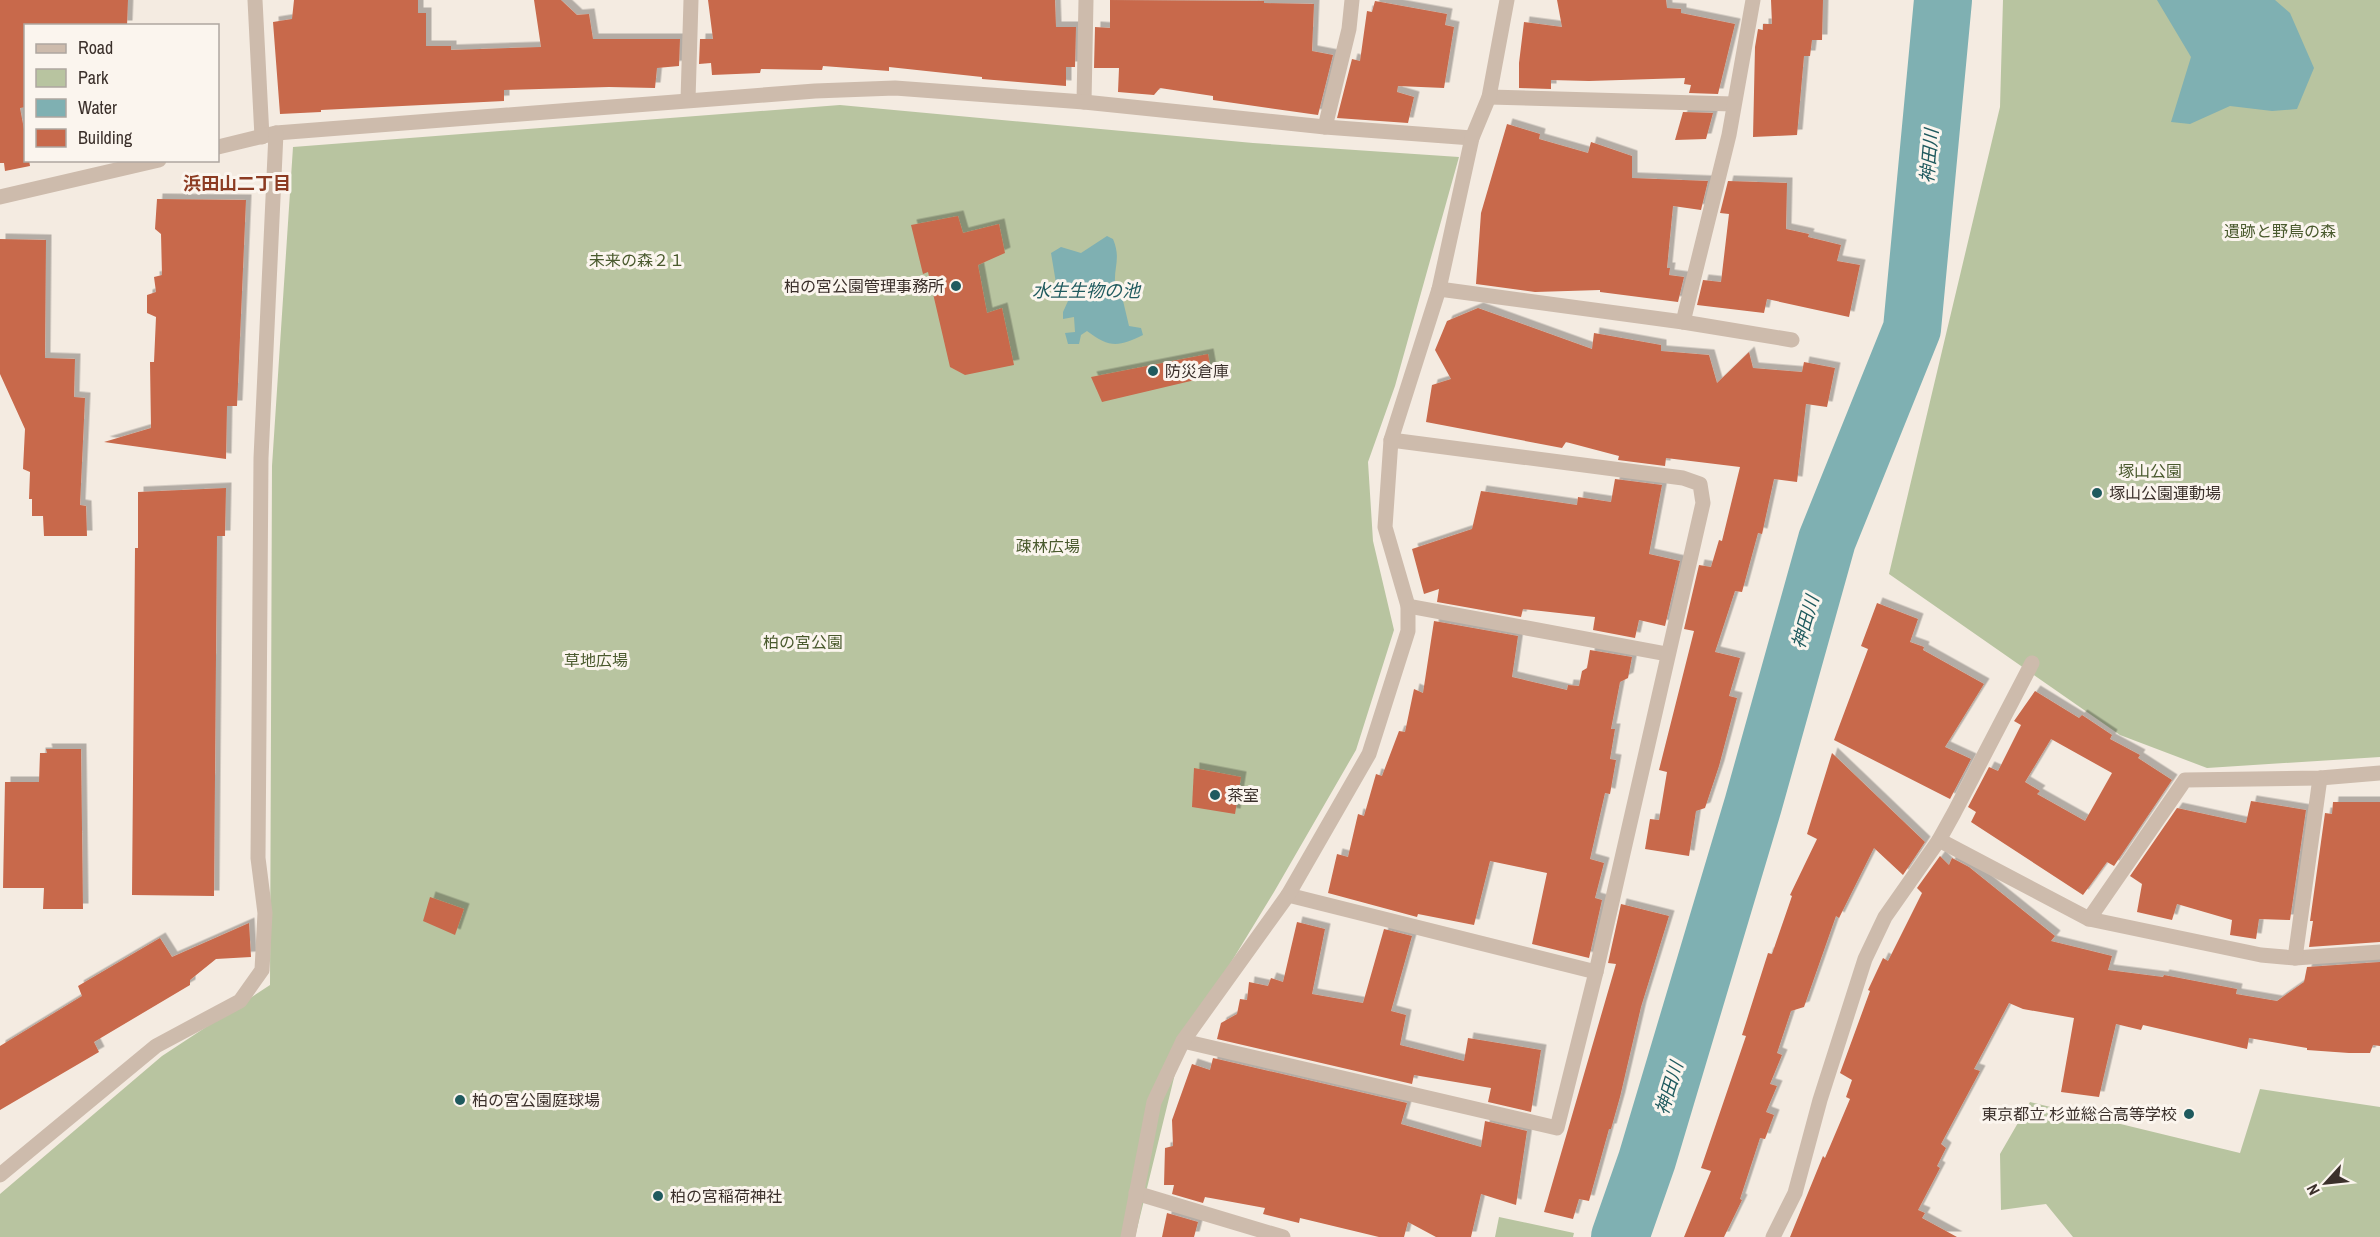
<svg xmlns="http://www.w3.org/2000/svg" width="2380" height="1237" viewBox="0 0 2380 1237" font-family="'Archivo Narrow','Noto Sans JP',sans-serif">
<style>
.green{fill:#b8c4a0}
.water{fill:#7fb0b2}
.lines{fill:none;stroke-linecap:round;stroke-linejoin:round}
.river{stroke:#7fb0b2;stroke-width:58}
.building{fill:#c8694b;fill-rule:evenodd;filter:url(#shadow)}
.minor{stroke:#cdbbac;stroke-width:15}
.poi-dot{fill:#1f5a5e;stroke:#fbf5ee;stroke-width:2}
.labels{text-anchor:middle;dominant-baseline:central;stroke-width:6;stroke-linejoin:round;paint-order:stroke}
.park-label{font-size:16px;fill:#4a5a2e;stroke:#fbf5ee}
.poi-label{font-size:16px;fill:#3b302b;stroke:#fbf5ee;text-anchor:start}
.water-label{font-size:18px;font-style:italic;fill:#1f5a5e;stroke:#fbf5ee}
.neighbourhood-label{font-size:18px;font-weight:bold;fill:#8c3b22;stroke:#fbf5ee}
</style>
<defs>
<filter id="shadow"><feDropShadow dx="5.5" dy="-5.5" stdDeviation="0" flood-color="#0004"/></filter>
</defs>
<rect width="100%" height="100%" fill="#f4ebe1"/>
<g class="green">
<polygon points="2003,0 2380,0 2380,757 2207,768 2120,735 1889,574 2000,107"/>
<polygon points="840,105 1253,143 1459,157 1395,386 1368,462 1373,541 1394,630 1356,750 1274,892 1183,1041 1135,1237 0,1237 0,1194 162,1056 270,985 272,466 293,147"/>
<polygon points="2260,1089 2380,1107 2380,1237 2073,1237 2046,1204 2001,1210 2000,1154 2030,1102 2240,1153"/>
<polygon points="1499,1217 1574,1233 1573,1237 1495,1237"/>
</g>
<g class="water">
<polygon points="2157,0 2275,0 2290,13 2314,68 2297,109 2272,111 2230,106 2190,124 2171,122 2191,57"/>
<path d="M 1107,236 L 1113,239 C 1121,258 1114,266 1115,283 L 1120,288 L 1129,326 L 1141,328 L 1143,335 C 1119,347 1109,348 1087,331 L 1081,335 L 1079,344 L 1068,344 L 1065,333 L 1075,332 L 1074,317 L 1063,319 L 1063,312 L 1068,301 L 1056,283 L 1051,253 L 1061,247 L 1081,253 Z"/>
</g>
<g class="lines">
<polyline class="river" points="1620,1237 1647,1160 1753,805 1827,540 1912,329 1943,0"/>
</g>
<g class="building">
<polygon points="0,0 128,0 127,26 26,26 26,107 20,108 26,140 26,160 29,160 30,166 5,171 4,163 0,163"/>
<polygon points="294,0 418,0 418,13 426,13 426,46 451,46 451,50 541,47 534,0 561,0 577,15 589,14 593,39 680,39 679,66 657,68 655,88 609,87 504,90 504,101 321,110 321,112 280,114 273,22 292,19"/>
<polygon points="708,0 1055,0 1056,27 1076,27 1075,67 1066,67 1066,86 982,79 982,77 889,67 889,71 823,66 822,70 761,69 760,73 712,75 711,63 699,64 700,39 713,39"/>
<polygon points="1110,0 1264,1 1264,3 1314,4 1312,51 1333,55 1318,115 1213,100 1213,96 1160,88 1154,95 1118,92 1119,68 1094,68 1095,27 1110,28"/>
<polygon points="1557,0 1666,0 1667,8 1681,9 1681,13 1735,24 1718,94 1689,93 1691,85 1684,84 1685,78 1589,81 1551,80 1551,89 1519,88 1519,63 1524,22 1562,27"/>
<polygon points="1771,0 1823,0 1822,40 1812,40 1810,56 1804,56 1797,135 1753,137 1755,47 1758,29 1763,30 1763,24 1772,24"/>
<polygon points="1375,1 1447,14 1445,25 1454,27 1444,88 1398,86 1397,92 1414,97 1408,123 1337,118 1352,59 1360,61 1367,11 1372,12"/>
<polygon points="1683,112 1713,113 1706,139 1675,140"/>
<polygon points="1507,124 1540,134 1539,139 1588,153 1591,142 1632,156 1632,178 1708,181 1701,210 1673,206 1667,268 1670,268 1669,275 1684,277 1678,302 1600,292 1600,290 1535,292 1476,284 1481,213"/>
<polygon points="1728,181 1787,183 1786,229 1809,234 1808,237 1841,245 1837,261 1860,265 1849,317 1767,299 1764,313 1697,305 1703,280 1721,282 1729,214 1720,213"/>
<polygon points="157,199 246,200 237,406 227,406 226,459 104,442 151,428 150,362 154,362 156,317 147,313 147,295 156,292 154,277 162,275 161,234 155,229"/>
<polygon points="958,216 963,233 999,224 1005,253 978,265 987,313 1002,308 1014,365 965,375 950,367 928,272 923,274 911,225"/>
<polygon points="0,239 46,240 45,358 75,359 74,397 85,398 80,505 86,506 87,536 44,536 43,516 32,516 32,499 29,499 30,472 23,469 25,429 0,374"/>
<polygon points="1478,308 1592,349 1594,333 1661,345 1661,351 1709,355 1717,383 1749,352 1753,368 1802,372 1804,362 1835,368 1827,407 1806,404 1797,482 1774,479 1762,534 1758,533 1742,592 1735,591 1715,652 1740,658 1729,696 1737,698 1719,766 1705,808 1696,811 1689,856 1645,849 1650,819 1659,820 1667,772 1659,770 1694,631 1684,629 1699,565 1711,567 1719,540 1722,541 1740,467 1666,458 1665,466 1618,460 1619,456 1566,442 1562,448 1426,422 1432,385 1451,379 1435,350 1447,321"/>
<polygon points="1208,354 1212,376 1102,402 1091,377"/>
<polygon points="1615,479 1662,485 1649,554 1680,561 1665,626 1639,620 1635,638 1593,630 1595,617 1523,609 1521,617 1437,602 1439,589 1424,594 1412,549 1472,529 1481,491 1577,505 1578,497 1611,502"/>
<polygon points="226,488 225,536 217,536 214,896 132,895 135,548 138,548 138,492"/>
<polygon points="1877,603 1918,619 1910,642 1924,647 1923,650 1984,684 1945,747 1971,759 1950,799 1834,740 1868,649 1861,646"/>
<polygon points="1434,621 1518,636 1512,677 1567,690 1568,685 1579,686 1582,671 1587,668 1590,650 1632,657 1628,678 1620,682 1611,729 1615,729 1610,759 1616,760 1610,794 1605,793 1590,859 1604,863 1595,898 1602,900 1589,958 1532,944 1547,873 1490,861 1474,925 1418,914 1417,917 1328,893 1337,854 1348,857 1358,814 1364,816 1376,774 1382,776 1399,731 1405,732 1414,689 1423,693"/>
<path d="M 2035,691 L 2079,718 L 2082,715 L 2112,735 L 2110,739 L 2140,755 L 2138,758 L 2172,780 L 2114,866 L 2107,862 L 2083,895 L 1971,822 L 1976,812 L 1968,807 L 1989,767 L 1998,771 L 2021,725 L 2014,721 ZM 2051,739 L 2112,773 L 2085,821 L 2037,794 L 2040,791 L 2025,782 Z"/>
<polygon points="46,749 81,749 83,909 43,909 44,888 3,888 5,782 39,782 40,753 47,753"/>
<polygon points="1832,753 1925,842 1903,875 1874,848 1839,918 1836,916 1804,1007 1791,1011 1777,1053 1782,1055 1770,1084 1777,1086 1766,1112 1774,1115 1765,1139 1760,1138 1740,1199 1742,1200 1724,1237 1684,1237 1711,1171 1701,1168 1746,1036 1742,1035 1768,953 1772,954 1792,896 1790,895 1817,839 1807,834"/>
<polygon points="1194,768 1241,777 1235,814 1192,807"/>
<polygon points="2251,801 2306,810 2290,920 2259,919 2256,939 2230,935 2232,920 2177,904 2172,920 2137,912 2142,884 2130,876 2177,808 2246,823"/>
<polygon points="2333,802 2380,802 2380,942 2309,947 2313,921 2310,921 2325,813 2332,814"/>
<polygon points="1940,856 1949,865 1952,858 1969,867 2055,936 2051,941 2112,956 2108,970 2163,977 2164,975 2237,989 2236,994 2277,1001 2304,982 2307,967 2380,962 2380,1046 2373,1045 2370,1053 2349,1053 2307,1050 2307,1048 2249,1038 2247,1049 2143,1025 2141,1030 2116,1024 2099,1097 2061,1092 2074,1018 2023,1009 2009,1003 1974,1069 1980,1071 1941,1144 1946,1148 1937,1166 1940,1168 1918,1210 1925,1213 1922,1218 1957,1237 1790,1237 1823,1156 1825,1158 1850,1099 1846,1097 1852,1080 1840,1073 1870,991 1868,990 1883,958 1888,961 1922,893 1917,888"/>
<polygon points="430,897 464,909 455,935 423,921"/>
<polygon points="1621,904 1669,916 1641,1007 1620,1097 1611,1129 1609,1129 1589,1201 1579,1199 1573,1219 1544,1212 1616,964 1608,963"/>
<polygon points="1297,922 1325,929 1312,994 1363,1003 1384,929 1412,936 1391,1011 1406,1015 1400,1045 1464,1061 1468,1038 1541,1050 1531,1112 1488,1102 1491,1088 1414,1075 1412,1084 1217,1039 1221,1023 1237,1014 1240,999 1247,1000 1249,982 1268,986 1271,978 1283,982"/>
<polygon points="249,923 251,957 216,959 190,980 190,985 94,1042 99,1052 0,1110 0,1046 82,996 78,986 160,938 172,957"/>
<polygon points="1213,1058 1407,1103 1401,1124 1481,1147 1485,1121 1527,1131 1516,1205 1481,1194 1471,1237 1436,1237 1408,1222 1404,1237 1379,1237 1300,1218 1299,1223 1263,1214 1265,1208 1205,1197 1203,1203 1172,1194 1174,1185 1164,1185 1165,1148 1173,1146 1172,1120 1192,1064 1210,1070"/>
<polygon points="1167,1213 1198,1222 1194,1237 1162,1237"/>
</g>
<g class="lines">
<g class="minor">
<polyline points="255,0 262,137"/>
<polyline points="1489,97 1733,104"/>
<polyline points="688,100 691,0"/>
<polyline points="1084,102 1086,0"/>
<polyline points="1325,127 1349,29 1352,0"/>
<polyline points="218,147 276,133 815,91 895,88 1084,102 1325,127 1472,138"/>
<polyline points="0,197 159,160"/>
<polyline points="1439,289 1683,322 1792,340"/>
<polyline points="1683,322 1729,135 1753,0"/>
<polyline points="1408,606 1667,654"/>
<polyline points="1939,840 2089,919 2261,955 2295,958 2380,952"/>
<polyline points="1288,895 1596,972"/>
<polyline points="2089,919 2185,780 2320,778 2380,773"/>
<polyline points="2295,958 2320,778"/>
<polyline points="1183,1041 1557,1128 1596,972 1703,503 1700,484 1683,478 1391,440"/>
<polyline points="0,1175 156,1046 240,1001 262,970 265,913 258,858 261,458 276,133"/>
<polyline points="1136,1193 1283,1237"/>
<polyline points="1128,1237 1154,1102 1183,1041 1288,895 1369,754 1408,631 1408,606 1385,527 1391,440 1439,289 1472,138 1489,97 1507,0"/>
<polyline points="1773,1237 1795,1193 1820,1100 1865,959 1885,917 1939,840 1954,813 2032,663"/>
</g>
</g>
<g class="poi-dot">
<circle cx="956" cy="286" r="6"/>
<circle cx="1153" cy="371" r="6"/>
<circle cx="2097" cy="493" r="6"/>
<circle cx="1215" cy="795" r="6"/>
<circle cx="460" cy="1100" r="6"/>
<circle cx="2189" cy="1114" r="6"/>
<circle cx="658" cy="1196" r="6"/>
</g>
<g class="labels">
<g class="park-label">
<text x="2280" y="231">遺跡と野鳥の森</text>
<text x="637" y="260">未来の森２１</text>
<text x="2150" y="471">塚山公園</text>
<text x="1048" y="546">疎林広場</text>
<text x="803" y="642">柏の宮公園</text>
<text x="596" y="660">草地広場</text>
</g>
<g class="poi-label">
<text x="944" y="286" text-anchor="end">柏の宮公園管理事務所</text>
<text x="1165" y="371">防災倉庫</text>
<text x="2109" y="493">塚山公園運動場</text>
<text x="1227" y="795">茶室</text>
<text x="472" y="1100">柏の宮公園庭球場</text>
<text x="2177" y="1114" text-anchor="end">東京都立 杉並総合高等学校</text>
<text x="670" y="1196">柏の宮稲荷神社</text>
</g>
<g class="water-label">
<text transform="translate(1929 156) rotate(-85)">神田川</text>
<text x="1086" y="290">水生生物の池</text>
<text transform="translate(1805 622) rotate(-74)">神田川</text>
<text transform="translate(1669 1088) rotate(-73)">神田川</text>
</g>
<g class="neighbourhood-label">
<text x="237" y="183">浜田山二丁目</text>
</g>
</g>
<rect x="24" y="24" width="195" height="138" fill="#fbf5ee" stroke="#aea6a0" stroke-width="1.5"/>
<rect x="36" y="44" width="30" height="9" fill="#cdbbac" stroke="#aea6a0" stroke-width="1.5"/>
<text x="78" y="54" font-size="18" fill="#3b302b">Road</text>
<rect x="36" y="69" width="30" height="18" fill="#b8c4a0" stroke="#aea6a0" stroke-width="1.5"/>
<text x="78" y="84" font-size="18" fill="#3b302b">Park</text>
<rect x="36" y="99" width="30" height="18" fill="#7fb0b2" stroke="#aea6a0" stroke-width="1.5"/>
<text x="78" y="114" font-size="18" fill="#3b302b">Water</text>
<rect x="36" y="129" width="30" height="18" fill="#c8694b" stroke="#aea6a0" stroke-width="1.5"/>
<text x="78" y="144" font-size="18" fill="#3b302b">Building</text>
<g transform="translate(2326 1183) rotate(243)" stroke="#fbf5ee" stroke-width="4.5" paint-order="stroke">
<path d="M0-4.5L10 22L0 15L-10 22Z" fill="#3b302b"/>
<text y="-9" font-size="16" font-weight="bold" text-anchor="middle" fill="#3b302b">N</text>
</g>
</svg>
